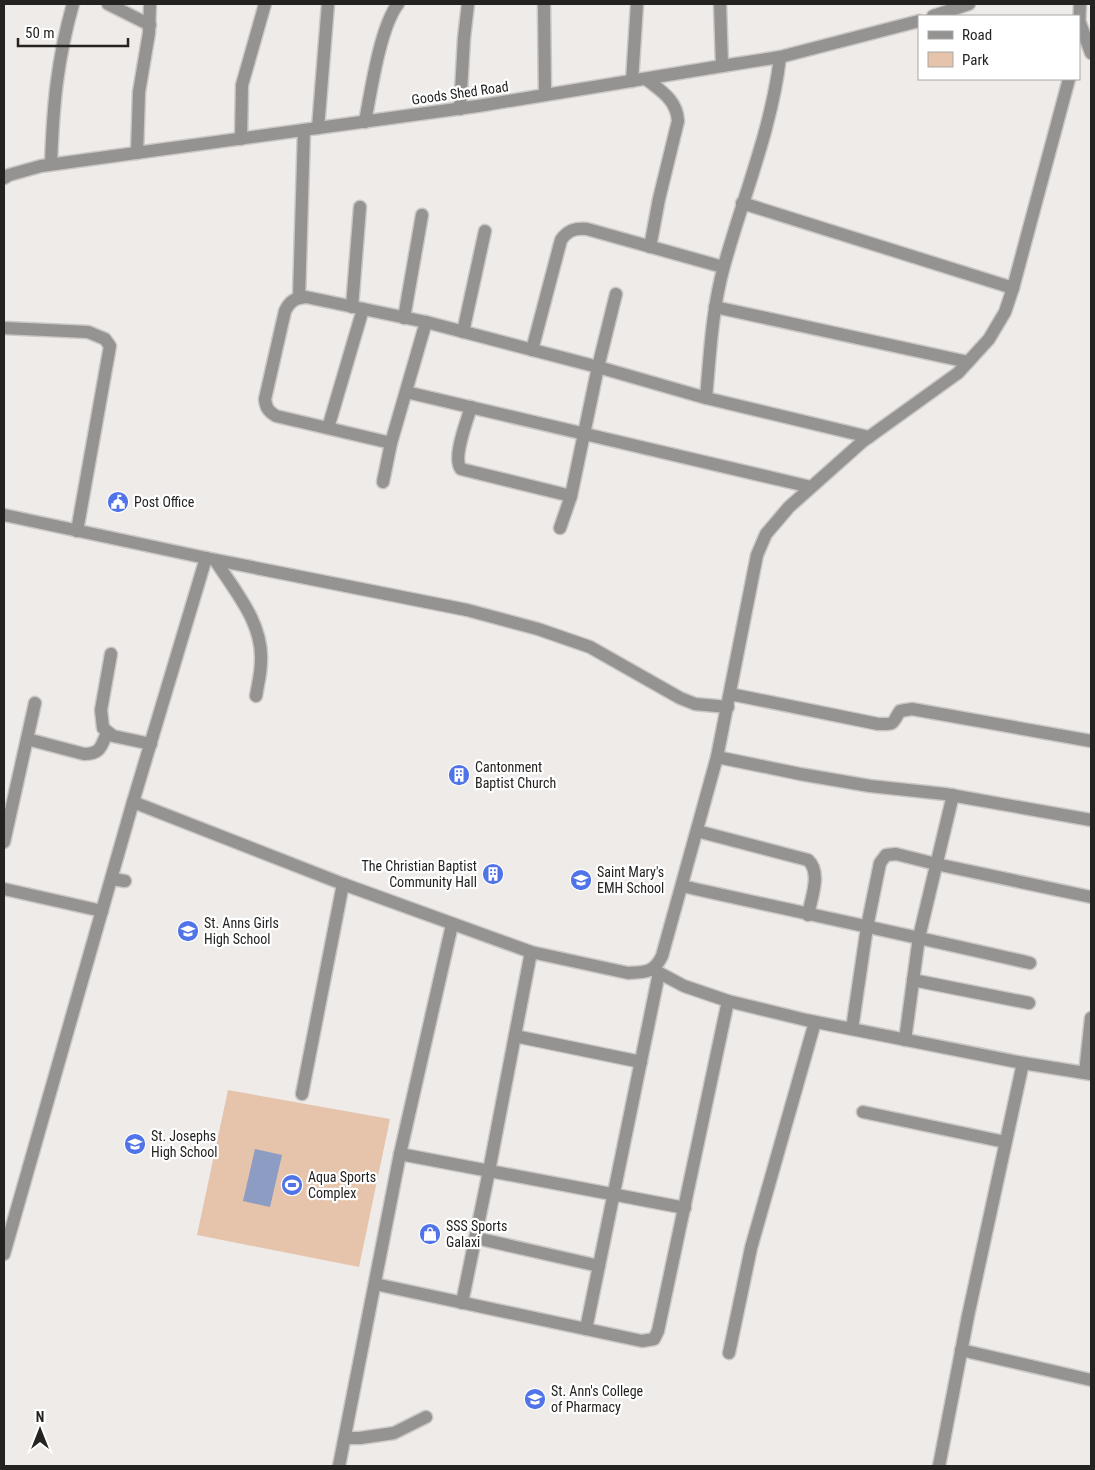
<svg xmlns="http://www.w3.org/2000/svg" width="1095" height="1470" viewBox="0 0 1095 1470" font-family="'Roboto Condensed',sans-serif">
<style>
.green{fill:#e6c3ab}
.water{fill:#8d9cc2}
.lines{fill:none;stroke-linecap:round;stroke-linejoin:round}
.minor-casing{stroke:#cbc7c5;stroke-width:15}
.minor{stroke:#949392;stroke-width:12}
.labels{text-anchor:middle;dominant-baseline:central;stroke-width:4.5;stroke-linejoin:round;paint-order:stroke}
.street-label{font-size:14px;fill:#252322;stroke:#fff}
.poi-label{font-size:14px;fill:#252322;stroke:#fff;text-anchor:start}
</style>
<rect width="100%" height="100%" fill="#efebe9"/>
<polygon class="green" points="228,1090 390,1119 359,1267 197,1235"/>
<polygon class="water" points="255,1149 282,1155 270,1207 243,1201"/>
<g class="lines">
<g class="minor-casing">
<g id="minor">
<polyline points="108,4 150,25"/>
<polyline points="544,4 545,95"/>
<polyline points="720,4 722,66"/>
<polyline points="933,16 969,4"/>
<polyline points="1080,23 1091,53"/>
<polyline points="1079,30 1080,4"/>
<path d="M 646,79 C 661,91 677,100 678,121 L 659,199 L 650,247"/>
<polyline points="632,81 637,4"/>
<polyline points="460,109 464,38 468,4"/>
<path d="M 365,122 C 371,91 380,27 398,4"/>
<polyline points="318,128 328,4"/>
<polyline points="241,139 242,85 265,4"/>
<polyline points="137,153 139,92 149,33 150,4"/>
<path d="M 51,164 C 53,106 57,60 73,4"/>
<polyline points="4,178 9,175 41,166 478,106 722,66 780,57 919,21"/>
<polyline points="742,203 1013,288"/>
<polyline points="299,298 304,130"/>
<polyline points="352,307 360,207"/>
<polyline points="715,307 968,362"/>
<polyline points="404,318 422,215"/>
<polyline points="4,328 88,332 105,339 110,346 77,531"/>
<polyline points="463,332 485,231"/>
<path d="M 532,350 L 561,240 C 568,230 575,228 587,229 L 723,267"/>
<polyline points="406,392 811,487"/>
<path d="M 706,398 C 710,354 712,309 724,266 C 743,197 772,128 780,57"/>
<path d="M 471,407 C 467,421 452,458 461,469 L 571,496"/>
<polyline points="328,428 363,309"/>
<path d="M 391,443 L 276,416 C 268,411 266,408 265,399 L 285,311 C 290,301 295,298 306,297 L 426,322 L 598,367 L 706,398 L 869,437"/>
<polyline points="383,482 391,443 426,322"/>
<polyline points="4,515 206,558 467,610 538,629 590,647 680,698 695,704 728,707"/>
<polyline points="560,528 571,496 598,367 616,294"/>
<path d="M 215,560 C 235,591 263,623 261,661 C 261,673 258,684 256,696"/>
<polyline points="111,654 101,710 103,728 113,736 151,744"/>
<path d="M 730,694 L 878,724 C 896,724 891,725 900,711 L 912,709 L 1091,741"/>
<path d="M 27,739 L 84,754 C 101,754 101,746 107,733"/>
<polyline points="717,757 800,774 870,786 945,794 1091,820"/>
<path d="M 133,802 L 343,884 L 531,952 L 628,973 C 645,972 654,973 662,956 L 717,757 L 757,555 L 766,534 L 789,507 L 862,442 L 958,373 L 989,339 L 1005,312 L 1013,288 L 1069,79"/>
<path d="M 697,831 L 808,860 C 822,873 811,898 808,915"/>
<polyline points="4,842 35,703"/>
<polyline points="112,879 125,881"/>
<path d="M 682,886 C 798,912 914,936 1030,963"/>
<polyline points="4,889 102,911"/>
<polyline points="652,969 684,986 728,1001 806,1020 1023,1063 1091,1074"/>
<polyline points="913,980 1029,1003"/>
<polyline points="852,1029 867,927 880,863 886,855 896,854 936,864 1091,897"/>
<polyline points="515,1036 641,1062"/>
<polyline points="905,1040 919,937 953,795"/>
<polyline points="1085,1073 1091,1018"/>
<polyline points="302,1094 343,884"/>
<polyline points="863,1112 1005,1142"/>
<polyline points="400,1154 685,1208"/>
<polyline points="476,1238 599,1266"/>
<polyline points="4,1254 133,802 206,558"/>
<polyline points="375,1284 642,1341 654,1339 658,1331 728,1001"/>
<polyline points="462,1303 489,1171 531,952"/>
<polyline points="586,1329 659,973"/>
<polyline points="961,1350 1091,1380"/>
<polyline points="729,1353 751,1248 815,1022"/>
<polyline points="345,1438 360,1438 394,1433 426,1417"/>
<polyline points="339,1466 400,1154 452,925"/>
<polyline points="939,1466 968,1316 1023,1063"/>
</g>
</g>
<use href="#minor" class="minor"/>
</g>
<defs>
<g id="civic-disc" transform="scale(1.125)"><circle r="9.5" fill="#5074e8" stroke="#fff"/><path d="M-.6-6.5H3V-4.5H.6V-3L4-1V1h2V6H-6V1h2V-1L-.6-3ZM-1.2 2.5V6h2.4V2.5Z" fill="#fff"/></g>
<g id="building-disc" transform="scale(1.125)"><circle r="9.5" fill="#5074e8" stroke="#fff"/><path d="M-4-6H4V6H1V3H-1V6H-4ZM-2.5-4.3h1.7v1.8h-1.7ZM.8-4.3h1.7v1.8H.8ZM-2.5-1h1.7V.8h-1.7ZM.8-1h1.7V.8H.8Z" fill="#fff"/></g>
<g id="school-disc" transform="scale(1.125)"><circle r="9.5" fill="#5074e8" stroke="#fff"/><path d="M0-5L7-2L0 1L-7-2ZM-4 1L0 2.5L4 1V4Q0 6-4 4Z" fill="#fff"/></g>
<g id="stadium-disc" transform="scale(1.125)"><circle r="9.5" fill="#5074e8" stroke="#fff"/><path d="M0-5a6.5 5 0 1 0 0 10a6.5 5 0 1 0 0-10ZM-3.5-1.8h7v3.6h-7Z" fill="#fff"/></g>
<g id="shop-disc" transform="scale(1.125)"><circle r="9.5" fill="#5074e8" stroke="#fff"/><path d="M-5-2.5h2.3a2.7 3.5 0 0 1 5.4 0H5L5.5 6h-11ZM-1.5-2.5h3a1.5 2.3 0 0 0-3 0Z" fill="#fff"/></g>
<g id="university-disc" transform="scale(1.125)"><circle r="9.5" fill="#5074e8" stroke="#fff"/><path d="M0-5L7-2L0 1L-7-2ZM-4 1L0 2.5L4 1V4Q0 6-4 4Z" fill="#fff"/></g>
</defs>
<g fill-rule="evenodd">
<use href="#civic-disc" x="118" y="502"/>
<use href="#building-disc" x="459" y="775"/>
<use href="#building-disc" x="493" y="874"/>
<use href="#school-disc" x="581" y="880"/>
<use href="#school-disc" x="188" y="931"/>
<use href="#school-disc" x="135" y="1144"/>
<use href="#stadium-disc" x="292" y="1185"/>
<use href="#shop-disc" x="430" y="1234"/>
<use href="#university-disc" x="535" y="1399"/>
</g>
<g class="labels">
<g class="street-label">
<text transform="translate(460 93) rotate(-8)">Goods Shed Road</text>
</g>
<g class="poi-label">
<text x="134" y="502">Post Office</text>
<text x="475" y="767">Cantonment<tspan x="475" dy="16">Baptist Church</tspan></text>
<text x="477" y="866" text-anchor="end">The Christian Baptist<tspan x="477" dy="16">Community Hall</tspan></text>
<text x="597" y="872">Saint Mary's<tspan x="597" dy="16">EMH School</tspan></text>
<text x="204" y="923">St. Anns Girls<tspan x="204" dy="16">High School</tspan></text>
<text x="151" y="1136">St. Josephs<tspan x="151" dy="16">High School</tspan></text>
<text x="308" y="1177">Aqua Sports<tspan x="308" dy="16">Complex</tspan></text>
<text x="446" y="1226">SSS Sports<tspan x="446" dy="16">Galaxi</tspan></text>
<text x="551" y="1391">St. Ann's College<tspan x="551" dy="16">of Pharmacy</tspan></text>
</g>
</g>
<rect width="1095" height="1470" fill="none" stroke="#252322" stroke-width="10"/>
<rect x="918" y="15" width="162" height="65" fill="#ffffff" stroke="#a8a7a7"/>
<rect x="928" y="31" width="25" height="8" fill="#949392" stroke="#a8a7a7"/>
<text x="962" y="40" font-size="15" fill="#252322">Road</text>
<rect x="928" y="52" width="25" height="15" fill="#e6c3ab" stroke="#a8a7a7"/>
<text x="962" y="65" font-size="15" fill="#252322">Park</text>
<g transform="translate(40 1430)" stroke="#ffffff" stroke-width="4" paint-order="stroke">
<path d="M0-4L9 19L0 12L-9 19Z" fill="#252322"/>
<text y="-8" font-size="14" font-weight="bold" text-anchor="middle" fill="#252322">N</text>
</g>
<path d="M18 38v8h110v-8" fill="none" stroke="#252322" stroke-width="2.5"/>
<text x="25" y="38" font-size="15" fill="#252322" stroke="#ffffff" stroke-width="4" paint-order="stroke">50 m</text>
</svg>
